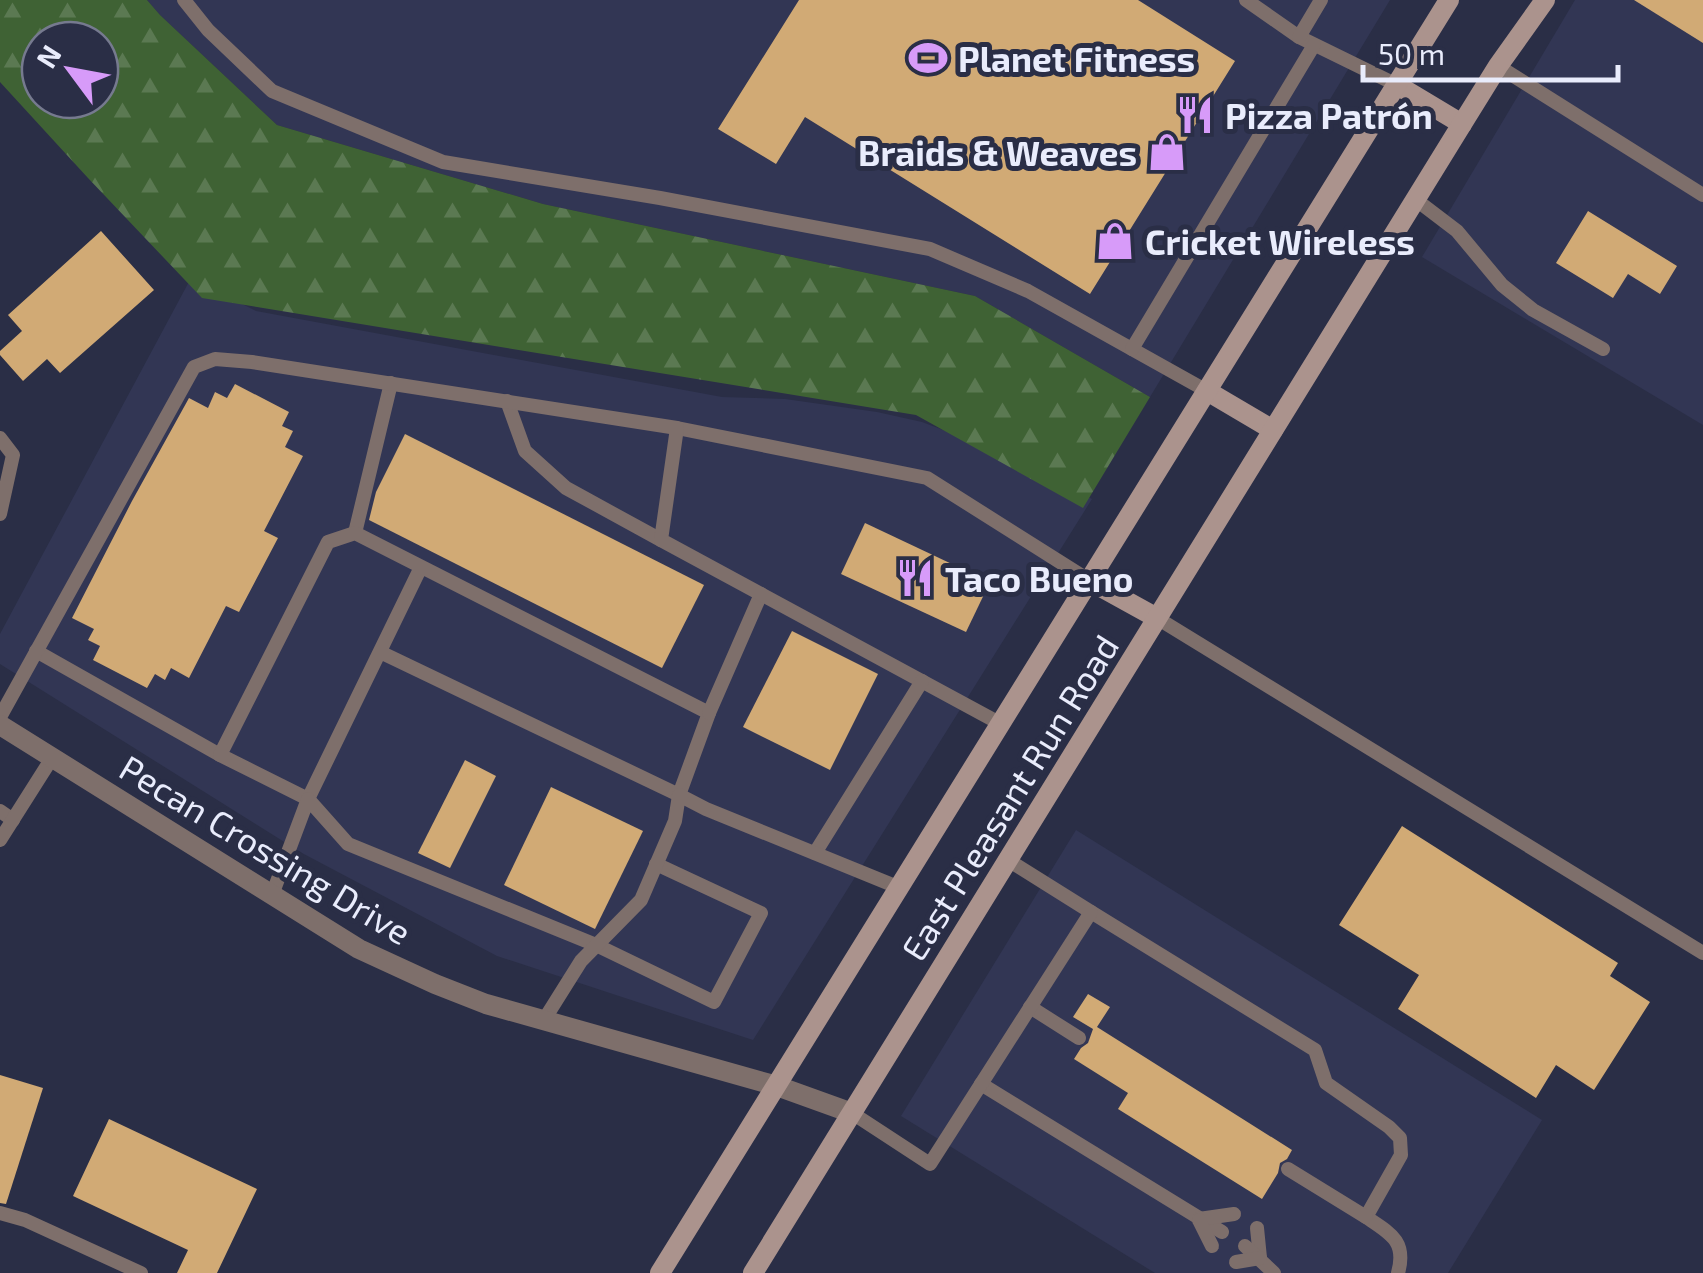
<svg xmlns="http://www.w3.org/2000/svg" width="1703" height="1273" viewBox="0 0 1703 1273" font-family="'Exo 2',sans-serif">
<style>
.built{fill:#323654}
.forest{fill:url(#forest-firs);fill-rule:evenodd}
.building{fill:#d1aa75}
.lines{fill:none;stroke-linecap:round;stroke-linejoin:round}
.lane{stroke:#7e6f6b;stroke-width:14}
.street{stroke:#7e6f6b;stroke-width:20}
.secondary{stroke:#ab938d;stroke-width:20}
.labels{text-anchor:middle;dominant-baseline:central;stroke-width:10;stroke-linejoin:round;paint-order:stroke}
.poi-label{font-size:35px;font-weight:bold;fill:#e9ecfc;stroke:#2a2e46;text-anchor:start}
.street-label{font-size:35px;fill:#e9ecfc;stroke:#2a2e46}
</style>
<defs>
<pattern id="forest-firs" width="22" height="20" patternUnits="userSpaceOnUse" patternTransform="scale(2.5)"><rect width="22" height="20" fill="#3f6234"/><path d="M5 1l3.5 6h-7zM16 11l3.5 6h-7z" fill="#5b7952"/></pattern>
</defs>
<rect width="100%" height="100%" fill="#2a2e46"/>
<g class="built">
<polygon points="147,0 1390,0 1150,397 975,296 543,204 277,125 160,15"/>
<polygon points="1575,0 1703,0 1703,425 1422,257"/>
<polygon points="191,278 256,311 722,397 785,399 877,412 922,422 1009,455 1092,499 753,1040 497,956 302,853 0,664 0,634"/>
<polygon points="1076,830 1542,1120 1448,1273 1155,1273 901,1116"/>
</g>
<path class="forest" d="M 0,0 L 147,0 L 160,15 L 277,125 L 543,204 L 975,296 L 1150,397 L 1083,508 L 916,415 L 202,298 L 88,178 L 0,82 ZM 40,40 L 100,40 L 100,100 L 40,100 Z"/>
<g class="building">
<polygon points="799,0 1138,0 1235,61 1090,294 805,117 776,164 718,129"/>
<polygon points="1634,0 1703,0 1703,43"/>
<polygon points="1588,211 1677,266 1660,294 1628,274 1613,298 1556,263"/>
<polygon points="101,231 154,290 60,373 47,359 23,381 0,355 0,351 22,331 8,315"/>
<polygon points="235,384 289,412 282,426 293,431 285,447 303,456 264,531 278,538 239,612 226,606 189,678 171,668 165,680 155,674 147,688 93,660 100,646 88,640 94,629 72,618 132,501 189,398 208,408 215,392 227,398"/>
<polygon points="405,434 704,585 662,668 369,520 376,492"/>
<polygon points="865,523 990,582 966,632 841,574"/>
<polygon points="792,631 878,674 830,770 743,727"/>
<polygon points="465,760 496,776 450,868 418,853"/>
<polygon points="551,787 643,831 595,929 504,885"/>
<polygon points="1402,826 1618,963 1610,976 1650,1002 1594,1090 1556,1065 1536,1098 1398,1009 1419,975 1339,925"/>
<polygon points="1088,994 1110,1007 1097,1027 1292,1150 1287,1159 1280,1163 1278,1173 1262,1199 1118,1109 1128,1093 1074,1059 1081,1048 1088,1043 1093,1029 1073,1017"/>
<polygon points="0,1075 43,1088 6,1204 0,1203"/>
<polygon points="109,1119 257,1189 217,1273 177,1273 188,1250 73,1196"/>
</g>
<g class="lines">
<g class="lane">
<polyline points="184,0 208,30 272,91 443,162 660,198 930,249 1028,291 1207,391"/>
<polyline points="1246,0 1299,37 1397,85"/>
<polyline points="1299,37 1321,0"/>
<polyline points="1498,66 1703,195"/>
<polyline points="1415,199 1457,231 1502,285 1533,310 1603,349"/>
<polyline points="1132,349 1314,45"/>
<polyline points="507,401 525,451 566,488 661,540"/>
<polyline points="677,428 927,478 1090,581"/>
<polyline points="0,438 13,455 0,514"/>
<polyline points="355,533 391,383"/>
<polyline points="1157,618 1703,953"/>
<polyline points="36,651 220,755"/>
<polyline points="380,652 679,795 709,713 355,533 328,542 220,755 308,799 421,567"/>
<polyline points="709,713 761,594"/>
<polyline points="0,717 194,367 215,359 252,362 677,428 661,540 1001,724"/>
<polyline points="0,811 13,820"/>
<polyline points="0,840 52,758"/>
<polyline points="815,853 922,681"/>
<polyline points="272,895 308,799 348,844 596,945 714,1002 761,913 656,864"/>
<path d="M 1091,912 L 1315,1050 L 1326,1083 L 1389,1127 L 1400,1138 L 1401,1155 L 1366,1217 C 1390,1233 1407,1241 1398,1273"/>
<polyline points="1030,1007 1079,1038"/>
<polyline points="544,1020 581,961 641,900 675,821 679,795 706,809 900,888"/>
<polyline points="981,1084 1222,1232"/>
<polyline points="852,1113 930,1164 1091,912 1008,860"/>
<polyline points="1288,1169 1366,1217"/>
<polyline points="0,1213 25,1220 141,1273"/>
<polyline points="1199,1219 1234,1214"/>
<polyline points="1199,1220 1212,1246"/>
<polyline points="1257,1228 1260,1258"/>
<polyline points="1245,1246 1274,1273"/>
<polyline points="1236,1262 1260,1258"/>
</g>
<polyline class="street" points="0,725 359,949 435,984 486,1004 777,1086 852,1113"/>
<g class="secondary">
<polyline points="1397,85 1462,124"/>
<polyline points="1207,391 1273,430"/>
<polyline points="1090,581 1157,618"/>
<polyline points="660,1273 1449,0"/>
<polyline points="753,1273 1462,124 1498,66 1545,0"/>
</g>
</g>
<defs>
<g id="stadium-bare" transform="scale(3)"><path d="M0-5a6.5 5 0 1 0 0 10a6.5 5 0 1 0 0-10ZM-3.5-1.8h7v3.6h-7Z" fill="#d79bf9" stroke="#2a2e46" stroke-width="2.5" paint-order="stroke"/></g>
<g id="restaurant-bare" transform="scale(3)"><path d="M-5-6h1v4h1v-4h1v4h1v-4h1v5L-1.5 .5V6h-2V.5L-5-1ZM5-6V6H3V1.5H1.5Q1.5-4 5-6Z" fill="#d79bf9" stroke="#2a2e46" stroke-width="2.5" paint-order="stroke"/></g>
<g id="shop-bare" transform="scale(3)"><path d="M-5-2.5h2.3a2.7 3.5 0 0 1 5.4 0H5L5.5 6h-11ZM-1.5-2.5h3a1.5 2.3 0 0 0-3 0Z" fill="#d79bf9" stroke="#2a2e46" stroke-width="2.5" paint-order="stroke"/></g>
</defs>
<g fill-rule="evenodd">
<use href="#stadium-bare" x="928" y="58"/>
<use href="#restaurant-bare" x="1195" y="115"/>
<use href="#shop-bare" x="1167" y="152"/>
<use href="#shop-bare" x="1115" y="241"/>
<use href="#restaurant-bare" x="915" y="578"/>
</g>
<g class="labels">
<g class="poi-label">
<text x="958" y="58">Planet Fitness</text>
<text x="1225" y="115">Pizza Patrón</text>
<text x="1137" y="152" text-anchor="end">Braids &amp; Weaves</text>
<text x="1145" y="241">Cricket Wireless</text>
<text x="945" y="578">Taco Bueno</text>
</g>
<g class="street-label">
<text transform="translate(1009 797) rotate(-58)">East Pleasant Run Road</text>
<text transform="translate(266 849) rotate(31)">Pecan Crossing Drive</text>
</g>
</g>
<g transform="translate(70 70) rotate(302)"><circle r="48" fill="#2a2e46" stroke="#767a8f" stroke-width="2.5"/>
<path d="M0-8L18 38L0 25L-18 38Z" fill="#d79bf9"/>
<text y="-15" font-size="28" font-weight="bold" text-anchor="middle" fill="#e9ecfc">N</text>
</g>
<path d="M1363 65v15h255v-15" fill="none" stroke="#e9ecfc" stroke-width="5"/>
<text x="1378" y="65" font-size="30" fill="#e9ecfc" stroke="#2a2e46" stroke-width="8" paint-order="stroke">50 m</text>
</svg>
